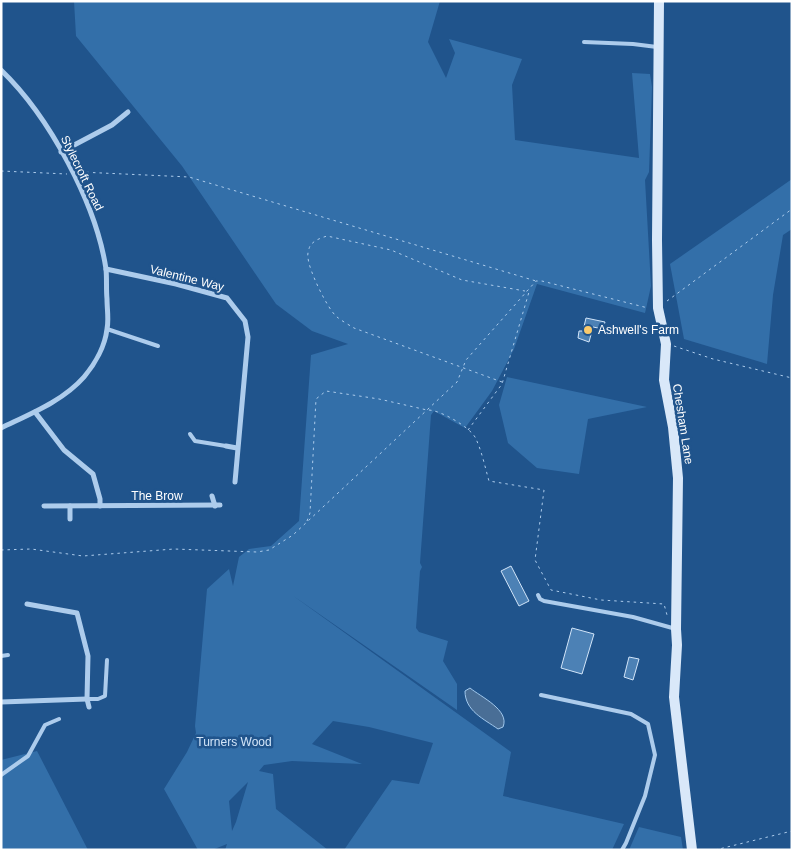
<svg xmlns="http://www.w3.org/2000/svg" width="793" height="851" viewBox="0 0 793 851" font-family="Arial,sans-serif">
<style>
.green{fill:#336fa9;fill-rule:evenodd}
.water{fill:#496e96;stroke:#a1c8ed}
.building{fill:#4c81b5;stroke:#d2e5f9}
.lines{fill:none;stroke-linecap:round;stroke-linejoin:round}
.path{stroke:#adccec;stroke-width:1;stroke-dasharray:2.5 4;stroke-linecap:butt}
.lane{stroke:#adccec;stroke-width:4}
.street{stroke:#adccec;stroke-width:5}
.secondary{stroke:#d9e8f9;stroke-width:10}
.poi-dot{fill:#f9ca6d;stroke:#20548c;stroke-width:2}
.labels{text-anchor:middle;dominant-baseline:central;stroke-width:5;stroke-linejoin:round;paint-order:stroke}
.street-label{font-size:12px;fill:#fff;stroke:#20548c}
.poi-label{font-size:12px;fill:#fff;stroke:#20548c;text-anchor:start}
.park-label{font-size:12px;fill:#d2e5f9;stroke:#20548c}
</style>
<rect width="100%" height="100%" fill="#20548c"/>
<g class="green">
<path d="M 74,1 L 440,1 L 428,42 L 446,78 L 455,53 L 449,39 L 522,59 L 512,85 L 515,140 L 639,158 L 632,73 L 650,74 L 652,87 L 649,172 L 645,180 L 651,286 L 645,313 L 537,284 L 514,349 L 492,391 L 465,428 L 434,411 L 431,415 L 420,563 L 422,567 L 420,571 L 416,628 L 419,632 L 448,641 L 443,661 L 457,684 L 457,710 L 292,595 L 511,752 L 503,796 L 624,824 L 612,850 L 344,850 L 392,780 L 419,784 L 433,743 L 369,727 L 333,721 L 312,744 L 362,764 L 292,761 L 264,765 L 259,771 L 273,774 L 276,809 L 328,850 L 225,850 L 227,844 L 212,850 L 198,850 L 164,789 L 187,752 L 196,733 L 195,726 L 207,589 L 229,569 L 233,586 L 239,557 L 249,549 L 271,546 L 299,521 L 311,355 L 348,344 L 312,331 L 276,304 L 182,166 L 76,36 ZM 248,782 L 236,822 L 232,831 L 229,801 Z"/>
<polygon points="792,179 792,229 783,235 773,295 767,364 684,339 670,264"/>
<polygon points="507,377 647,407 588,419 579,474 537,468 508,443 499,405"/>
<polygon points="37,751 88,850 1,850 1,760"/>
<polygon points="639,827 681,837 683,850 629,850"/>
</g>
<path class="water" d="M 470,688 C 481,697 510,710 503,727 L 498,729 C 484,719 465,711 465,691 Z"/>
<g class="building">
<polygon points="586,318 605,322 603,329 593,327 589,342 578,338 579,331 583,331"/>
<polygon points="511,566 529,601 519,606 501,571"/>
<polygon points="572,628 594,634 582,674 561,668"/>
<polygon points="629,657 639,659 633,680 624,677"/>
</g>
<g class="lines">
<g class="path">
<polyline points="1,171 67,174"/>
<polyline points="80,172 189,177 536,281"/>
<polyline points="667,301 792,209"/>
<polyline points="674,346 713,359 792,378"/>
<path d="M 502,382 L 354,328 C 349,325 342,321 337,317 C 328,310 308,269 308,257 C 307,255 309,248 310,246 C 314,240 321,238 327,236 L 391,250 L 462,280 L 525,291"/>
<polyline points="468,430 502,384 529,292 526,291"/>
<path d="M 307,521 L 310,513 L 316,399 L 326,391 L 379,399 L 427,410 C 439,409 472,428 476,439 C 482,452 485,467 489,481 L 544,490 L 535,560 L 551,590 L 601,600 L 664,604 L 667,615"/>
<polyline points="1,550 31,549 83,556 174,549 257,552 269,550 293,535 457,382 466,360 536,281 542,281 648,308"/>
<polyline points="715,850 792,831"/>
</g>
<g class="lane">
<polyline points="584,42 633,44 657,47"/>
<polyline points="107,329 158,346"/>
<polyline points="190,434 195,441 226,446"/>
<polyline points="538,595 540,599 544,601 633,617 676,629"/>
<polyline points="1,656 8,655"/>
<polyline points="541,695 631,714 648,724 655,755 645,796 626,843 622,850"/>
<polyline points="87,699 98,699 105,696 107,660"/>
<polyline points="1,775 28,756 45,725 59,719"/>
</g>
<g class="street">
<path d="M 1,70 C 49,116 96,203 106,269 C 107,279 106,289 107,299 C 107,309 109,320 107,329 C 105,346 95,364 84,377 C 63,401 30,414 1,428"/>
<polyline points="61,152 112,125 128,112"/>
<polyline points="106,269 176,284 227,298 245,321 248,337 235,482"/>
<polyline points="35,412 64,450 93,474 100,499 100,506"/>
<polyline points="226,446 237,448"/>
<polyline points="212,496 215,506"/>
<polyline points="44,506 220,505"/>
<polyline points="70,506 70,519"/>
<polyline points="27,604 77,613 88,656 87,699 89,707"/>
<polyline points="1,702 87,699"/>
</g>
<polyline class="secondary" points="659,1 657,240 658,308 666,344 664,380 673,427 678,478 676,629 677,645 674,697 692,850"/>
</g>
<circle class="poi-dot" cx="588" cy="330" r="5"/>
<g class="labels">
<g class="street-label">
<text transform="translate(82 173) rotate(64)">Stylecroft Road</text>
<text transform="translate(187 278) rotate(14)">Valentine Way</text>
<text transform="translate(683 424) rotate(81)">Chesham Lane</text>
<text x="157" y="496">The Brow</text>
</g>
<g class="poi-label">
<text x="598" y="330">Ashwell's Farm</text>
</g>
<g class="park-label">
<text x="234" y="742">Turners Wood</text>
</g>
</g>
<rect width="793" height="851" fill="none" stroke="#ffffff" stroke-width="5"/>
</svg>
